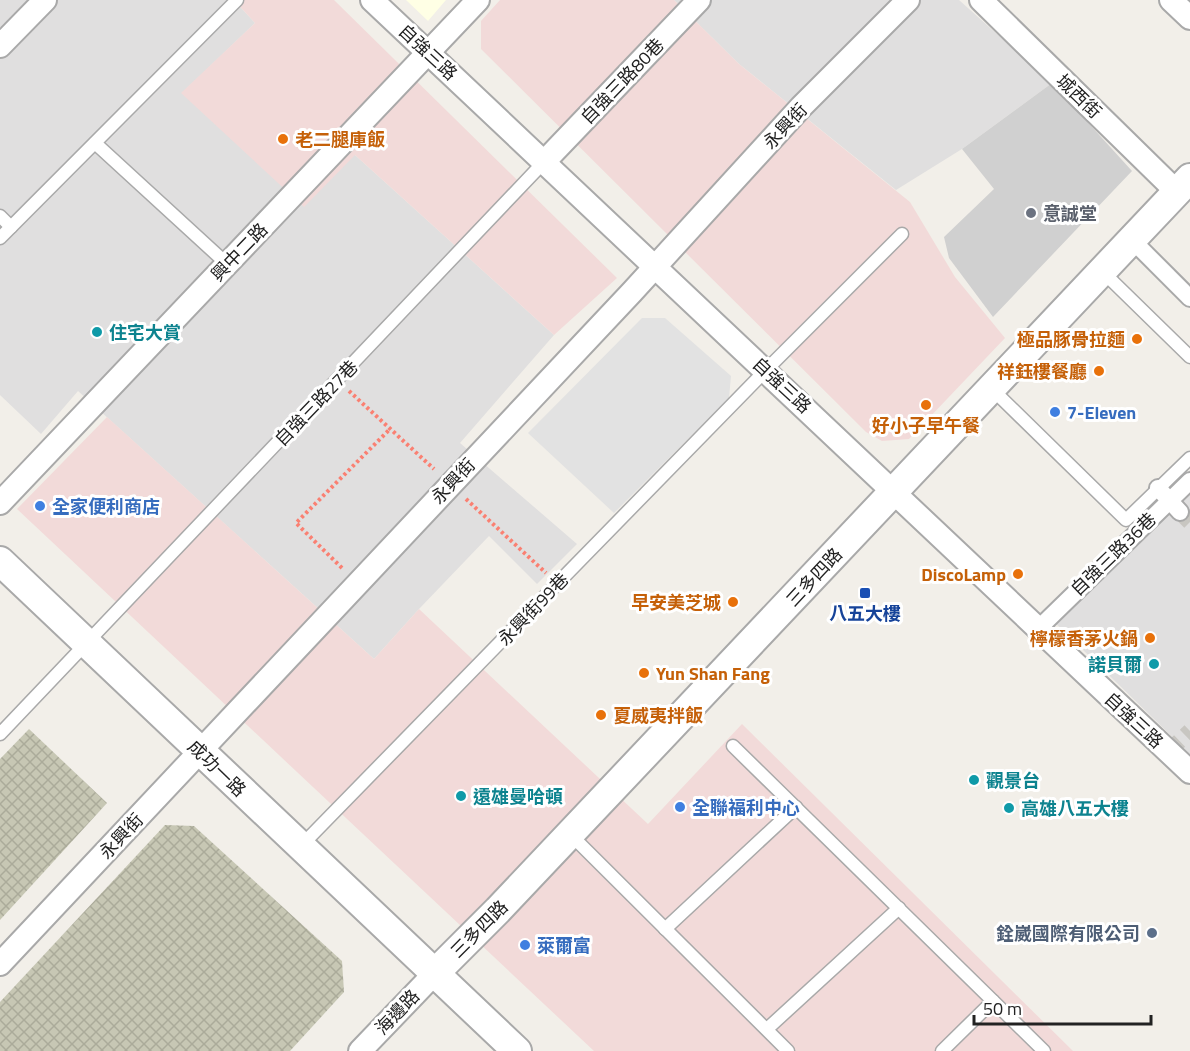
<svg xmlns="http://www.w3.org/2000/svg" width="1190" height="1051" viewBox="0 0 1190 1051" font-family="'Titillium Web','Noto Sans TC',sans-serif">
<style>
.residential{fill:#e0dfdf}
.commercial{fill:#f2dad9}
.education{fill:#ffffe5}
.religious{fill:#d0d0d0}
.construction{fill:url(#construction-cross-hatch)}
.parking{fill:#e2e2e2}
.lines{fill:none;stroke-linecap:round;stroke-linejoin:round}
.pedestrian-tunnel{stroke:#c8c6c1;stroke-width:16;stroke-dasharray:16 8;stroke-linecap:butt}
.service-casing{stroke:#a9a9a9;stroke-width:15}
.pedestrian-casing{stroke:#a9a9a9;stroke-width:20}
.minor-casing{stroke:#a9a9a9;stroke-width:26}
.tertiary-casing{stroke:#a9a9a9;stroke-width:32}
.path{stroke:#fa8072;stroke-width:4;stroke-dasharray:3 3;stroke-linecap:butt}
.service{stroke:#fff;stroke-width:12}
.pedestrian{stroke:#fff;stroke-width:16}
.minor{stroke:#fff;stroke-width:22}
.tertiary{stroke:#fff;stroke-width:28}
.food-dot{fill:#e8710a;stroke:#fff;stroke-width:2}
.worship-dot{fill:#6b7280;stroke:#fff;stroke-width:2}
.culture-dot{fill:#0f9aa8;stroke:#fff;stroke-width:2}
.shop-dot{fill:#3f7fe0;stroke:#fff;stroke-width:2}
.transit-dot{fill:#1a4fb4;stroke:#fff;stroke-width:2}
.service-dot{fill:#5c6f8a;stroke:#fff;stroke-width:2}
.labels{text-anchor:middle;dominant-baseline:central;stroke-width:6;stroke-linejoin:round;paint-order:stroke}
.street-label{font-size:18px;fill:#222;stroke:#fff}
.food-label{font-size:18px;font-weight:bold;fill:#c56008;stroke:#fff;text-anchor:end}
.worship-label{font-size:18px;font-weight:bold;fill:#5b616d;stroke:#fff;text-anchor:start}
.culture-label{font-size:18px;font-weight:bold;fill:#0d838f;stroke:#fff;text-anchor:start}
.shop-label{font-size:18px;font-weight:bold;fill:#366cbe;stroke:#fff;text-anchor:start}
.transit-label{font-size:18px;font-weight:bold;fill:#164399;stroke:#fff}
.service-label{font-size:18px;font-weight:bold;fill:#4e5e75;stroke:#fff;text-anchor:end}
</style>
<defs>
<pattern id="construction-cross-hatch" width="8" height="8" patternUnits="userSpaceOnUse" patternTransform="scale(1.5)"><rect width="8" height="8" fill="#c7c7b4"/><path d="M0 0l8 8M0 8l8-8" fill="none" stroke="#abab9a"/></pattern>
</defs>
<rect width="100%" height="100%" fill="#f2efe9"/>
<g class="residential">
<polygon points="0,0 234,0 255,23 182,93 355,155 554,335 460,443 577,544 537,584 489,536 419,609 374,659 78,391 41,434 0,395"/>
<polygon points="674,0 959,0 1052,83 962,149 896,190 739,64"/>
<polygon points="1190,470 1190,754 1045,613"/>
</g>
<g class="commercial">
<polygon points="234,0 334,0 617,278 554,335 355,155 304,207 181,93 255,23"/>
<polygon points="500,0 674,0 739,64 910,202 955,277 1005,338 909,439 882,441 866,432 481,49 481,21"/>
<polygon points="107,417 374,659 419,609 648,824 742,724 1073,1051 594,1051 17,509"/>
</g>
<polygon class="education" points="406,0 446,0 428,21"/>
<polygon class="religious" points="1052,83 1132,171 993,317 949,258 944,237 994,189 962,149"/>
<g class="construction">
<polygon points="29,729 107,803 0,920 0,759"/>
<polygon points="165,825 194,826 342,961 344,992 290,1051 0,1051 0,1002"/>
</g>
<polygon class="parking" points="642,318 665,318 731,376 729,398 614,513 528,433"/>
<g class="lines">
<g class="pedestrian-tunnel">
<polyline points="1180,512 1190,522"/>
<polyline points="1168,752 1190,731"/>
</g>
<g class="service-casing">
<g id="service">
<polyline points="95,143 227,264"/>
<polyline points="0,216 11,227"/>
<polyline points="0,238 237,0"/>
<polyline points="1102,271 1190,357"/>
<polyline points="992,389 1126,520 1190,458"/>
<polyline points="0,734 544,162"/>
<polyline points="733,746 1044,1051"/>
<polyline points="570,834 788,1051"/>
<polyline points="300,847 766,370 902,234"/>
<polyline points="665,929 796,807"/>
<polyline points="767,1029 899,908"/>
<polyline points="942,1051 993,1001"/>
</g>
</g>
<g class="pedestrian-casing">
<g id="pedestrian">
<polyline points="1132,240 1190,298"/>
<polyline points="1158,488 1180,512"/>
<polyline points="1038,629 1190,481"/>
</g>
</g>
<g class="minor-casing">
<g id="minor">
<polyline points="372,0 1190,772"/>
<polyline points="981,0 1177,192"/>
<polyline points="1171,0 1190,18"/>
<polyline points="0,46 45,0"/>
<polyline points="544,162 699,0"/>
<polyline points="0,503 478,0"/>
<polyline points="0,964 632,292 801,107 908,0"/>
<polyline points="360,1051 435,973"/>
</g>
</g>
<g class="tertiary-casing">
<g id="tertiary">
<polyline points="0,561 517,1051"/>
<polyline points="435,973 498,910 1190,178"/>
</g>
</g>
<g class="path">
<polyline points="349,391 434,469"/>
<polyline points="466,499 546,573"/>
<polyline points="342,568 296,523 390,429"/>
</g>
<use href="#service" class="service"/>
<use href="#pedestrian" class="pedestrian"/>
<use href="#minor" class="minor"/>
<use href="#tertiary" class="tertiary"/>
</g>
<g class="food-dot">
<circle cx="283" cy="139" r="6"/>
<circle cx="1137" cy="339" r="6"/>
<circle cx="1099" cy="371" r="6"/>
<circle cx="926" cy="405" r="6"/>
<circle cx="1018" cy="574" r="6"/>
<circle cx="733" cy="602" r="6"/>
<circle cx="1150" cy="638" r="6"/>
<circle cx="644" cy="673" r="6"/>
<circle cx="601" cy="715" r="6"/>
</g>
<circle class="worship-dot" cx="1031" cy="213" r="6"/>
<g class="culture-dot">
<circle cx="97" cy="332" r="6"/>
<circle cx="1154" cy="664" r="6"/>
<circle cx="974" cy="780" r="6"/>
<circle cx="461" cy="796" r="6"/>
<circle cx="1009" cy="808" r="6"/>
</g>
<g class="shop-dot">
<circle cx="1055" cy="412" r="6"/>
<circle cx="40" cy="506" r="6"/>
<circle cx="680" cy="807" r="6"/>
<circle cx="525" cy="945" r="6"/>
</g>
<rect class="transit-dot" x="859" y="587" width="12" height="12" rx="3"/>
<circle class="service-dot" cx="1152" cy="933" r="6"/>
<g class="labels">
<g class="street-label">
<text transform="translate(428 52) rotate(43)">自強三路</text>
<text transform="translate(622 81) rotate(-46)">自強三路80巷</text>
<text transform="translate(1079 96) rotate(44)">城西街</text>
<text transform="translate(785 126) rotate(-47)">永興街</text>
<text transform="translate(239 252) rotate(-46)">興中二路</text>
<text transform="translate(782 385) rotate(43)">自強三路</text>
<text transform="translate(316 403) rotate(-46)">自強三路27巷</text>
<text transform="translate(453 481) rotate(-47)">永興街</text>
<text transform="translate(1113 554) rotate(-44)">自強三路36巷</text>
<text transform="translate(814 577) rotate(-47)">三多四路</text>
<text transform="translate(533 609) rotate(-46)">永興街99巷</text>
<text transform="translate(1134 720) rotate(43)">自強三路</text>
<text transform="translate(217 768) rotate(44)">成功一路</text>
<text transform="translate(121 836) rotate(-47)">永興街</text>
<text transform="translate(479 929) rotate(-45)">三多四路</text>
<text transform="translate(397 1012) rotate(-46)">海邊路</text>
</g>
<g class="food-label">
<text x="295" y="139" text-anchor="start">老二腿庫飯</text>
<text x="1125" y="339">極品豚骨拉麵</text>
<text x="1087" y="371">祥鈺樓餐廳</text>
<text x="926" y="425" text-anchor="middle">好小子早午餐</text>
<text x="1006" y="574">DiscoLamp</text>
<text x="721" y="602">早安美芝城</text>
<text x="1138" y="638">檸檬香茅火鍋</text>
<text x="656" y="673" text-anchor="start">Yun Shan Fang</text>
<text x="613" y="715" text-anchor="start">夏威夷拌飯</text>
</g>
<g class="worship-label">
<text x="1043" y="213">意誠堂</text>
</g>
<g class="culture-label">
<text x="109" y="332">住宅大賞</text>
<text x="1142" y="664" text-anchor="end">諾貝爾</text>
<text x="986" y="780">觀景台</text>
<text x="473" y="796">遠雄曼哈頓</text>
<text x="1021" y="808">高雄八五大樓</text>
</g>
<g class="shop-label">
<text x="1067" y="412">7-Eleven</text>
<text x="52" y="506">全家便利商店</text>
<text x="692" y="807">全聯福利中心</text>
<text x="537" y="945">萊爾富</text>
</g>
<g class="transit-label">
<text x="865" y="613">八五大樓</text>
</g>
<g class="service-label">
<text x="1140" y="933">銓崴國際有限公司</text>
</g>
</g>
<path d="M974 1015v9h177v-9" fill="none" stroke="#222222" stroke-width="3"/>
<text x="983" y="1015" font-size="18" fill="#222222" stroke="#ffffff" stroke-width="4.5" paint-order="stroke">50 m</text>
</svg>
